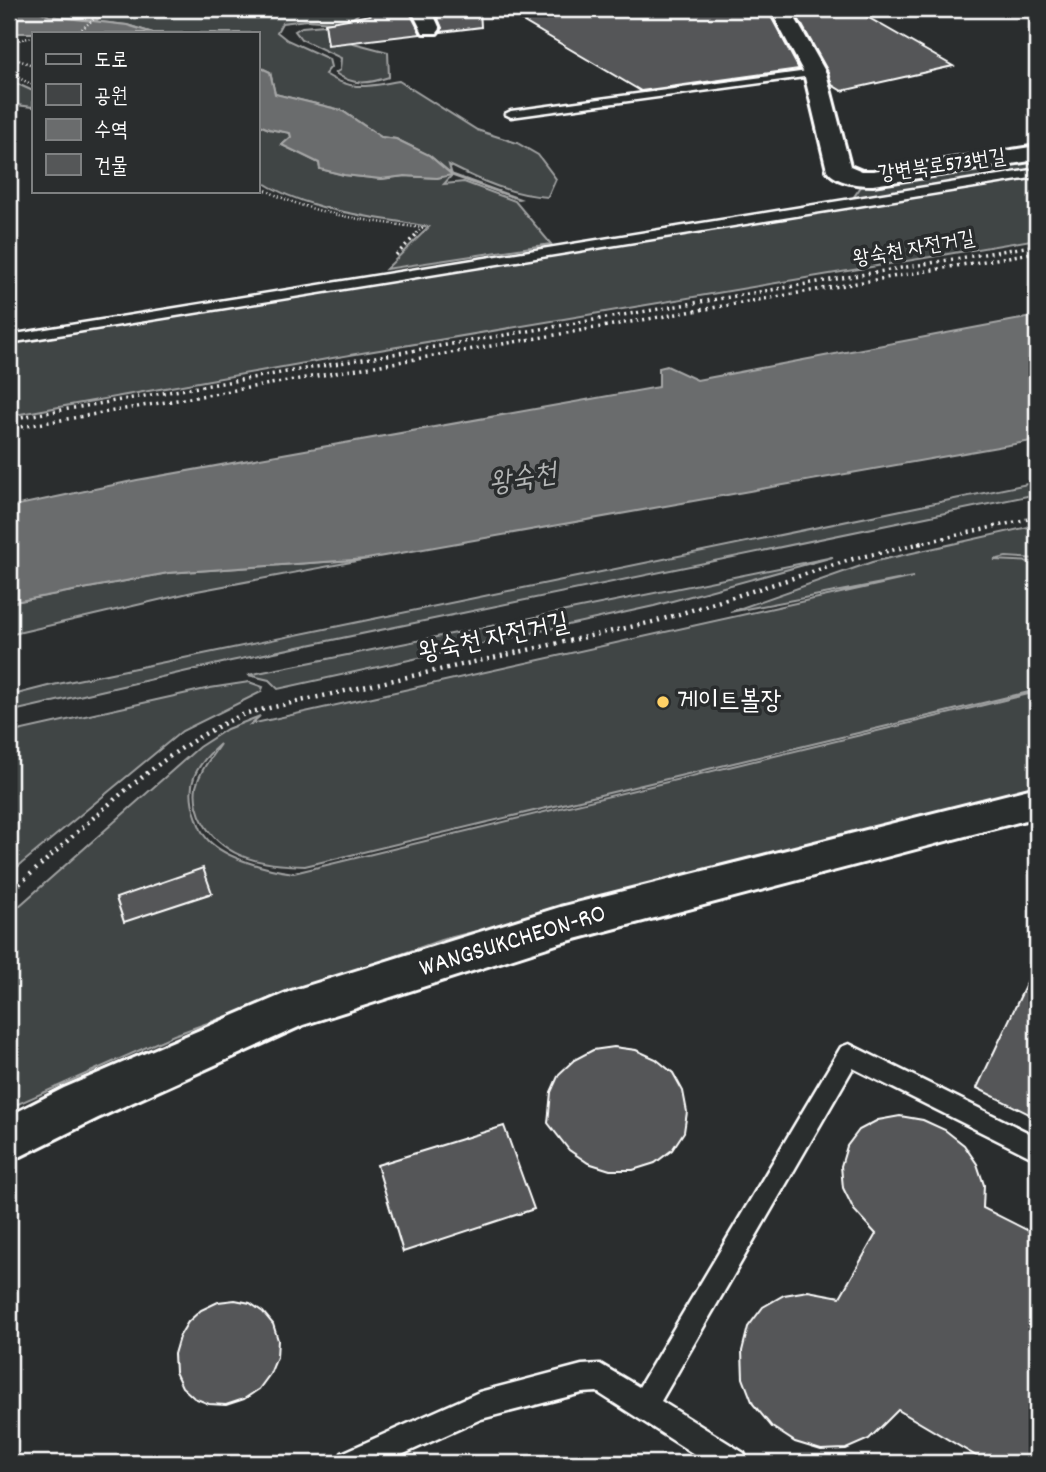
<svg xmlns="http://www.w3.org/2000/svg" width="1046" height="1472" viewBox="0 0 1046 1472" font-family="Dekko,'Poor Story',sans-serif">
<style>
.green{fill:#414445;stroke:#a0a2a2;stroke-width:2}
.water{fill:#6a6c6d;stroke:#a6a7a7;stroke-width:2}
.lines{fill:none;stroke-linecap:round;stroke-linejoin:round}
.stream{fill:#a6a7a7;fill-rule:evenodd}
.building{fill:#555758;stroke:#fff;stroke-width:2}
.service-casing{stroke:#fff;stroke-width:5}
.minor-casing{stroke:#fff;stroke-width:6}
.path-far2{stroke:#fff;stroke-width:2.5;stroke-dasharray:1 2.5;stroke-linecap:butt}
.path-far1{stroke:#fff;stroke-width:3.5;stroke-dasharray:2 4.5;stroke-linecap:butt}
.path{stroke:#fff;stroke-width:4.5;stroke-dasharray:2 5;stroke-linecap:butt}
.service{fill:#2a2d2e;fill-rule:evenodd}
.minor{fill:#2a2d2e;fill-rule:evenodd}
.poi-dot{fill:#ffd166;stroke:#2a2d2e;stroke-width:2.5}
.labels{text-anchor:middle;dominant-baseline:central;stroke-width:7;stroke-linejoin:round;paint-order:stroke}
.far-street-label{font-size:21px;fill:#fff;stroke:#2a2d2e}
.street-label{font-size:26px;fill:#fff;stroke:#2a2d2e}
.poi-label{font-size:26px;fill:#fff;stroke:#2a2d2e;text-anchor:start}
.water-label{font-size:28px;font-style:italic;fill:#b4b6b6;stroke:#2a2d2e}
</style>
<rect width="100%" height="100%" fill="#2a2d2e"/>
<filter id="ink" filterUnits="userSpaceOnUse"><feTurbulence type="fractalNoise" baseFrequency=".0143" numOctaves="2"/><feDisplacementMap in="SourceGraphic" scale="14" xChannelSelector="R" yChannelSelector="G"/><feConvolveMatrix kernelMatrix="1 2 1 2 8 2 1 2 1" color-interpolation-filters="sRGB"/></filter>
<g filter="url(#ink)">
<g class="green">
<path d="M 36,9 L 68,9 L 97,14 L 92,19 L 97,20 L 103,13 L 79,9 L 357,9 L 358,14 L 346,23 L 307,20 L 282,23 L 277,32 L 287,40 L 329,59 L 331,67 L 325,74 C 353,92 368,86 399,81 L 477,130 L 517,143 L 538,155 L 556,179 L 548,197 C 512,195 481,181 449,165 L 452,175 L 444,184 L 464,182 L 515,201 L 551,244 L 386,269 L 429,227 C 371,216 307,212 257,179 L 257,124 L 269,129 L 290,133 L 291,137 L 282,145 L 319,163 L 320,169 L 344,175 L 381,179 L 405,176 L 437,178 L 452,174 L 429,155 L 396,139 L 381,137 L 341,110 L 275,94 L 270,72 L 257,66 L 257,33 L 153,33 L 127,25 L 49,16 Z"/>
<path d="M 324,25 L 336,30 L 346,41 L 388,52 L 389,77 C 368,84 354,86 335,73 L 340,70 L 341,58 L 301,39 L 295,31 L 302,27 Z"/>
<polygon points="9,80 33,91 33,107 9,104"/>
<polygon points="1037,158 1037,169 853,198 863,184"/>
<polygon points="1037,177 1037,239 344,356 9,416 9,344"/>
<polygon points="1037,482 1037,494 231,661 9,712 9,696 48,686"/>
<path d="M 1037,525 L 1037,559 L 1006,557 L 994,560 L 1037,562 L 1037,690 L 305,866 C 265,865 226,860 204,824 C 198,814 194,799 196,787 C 200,770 211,758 220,744 C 196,765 184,784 196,816 C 198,823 202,834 208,840 C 226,859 269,870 294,873 L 1037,692 L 1037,789 L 441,940 L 174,1035 L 9,1108 L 9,915 L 199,747 L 227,729 L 260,716 L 251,724 L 913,577 L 730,612 L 872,562 Z"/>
<polygon points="833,557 654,606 278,689 269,680 248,675"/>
<polygon points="367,559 197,591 9,635 9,603 29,599 168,573"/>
<polygon points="249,682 263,687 261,692 182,731 9,874 9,733 210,688"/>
</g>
<g class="water">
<polygon points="9,9 36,9 49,16 127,25 153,33 9,33"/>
<polygon points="257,66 270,72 275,94 341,110 381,137 396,139 429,155 452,175 437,178 405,176 381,179 344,175 320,169 319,163 282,145 291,137 290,133 269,129 257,124"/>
<polygon points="1037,316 1037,440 367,559 168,573 9,603 9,507 137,480 659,387 659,368 667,366 697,380"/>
</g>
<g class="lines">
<polygon class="stream" points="450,174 454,174 523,199 518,200 450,176"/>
</g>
<g class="building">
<polygon points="364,9 408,9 421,34 328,45 325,23 370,15"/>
<polygon points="434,9 480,9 481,27 441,32 442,28"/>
<polygon points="567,9 767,9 799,69 641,91 519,19"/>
<polygon points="793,9 831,9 832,16 855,10 953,66 842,91 832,85 828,72"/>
<polygon points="203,868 212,893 124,922 116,898"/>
<polygon points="1037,961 1037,1118 977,1088"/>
<polygon points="614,1047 636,1050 656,1059 673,1073 683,1091 687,1112 684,1132 672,1150 655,1163 633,1170 610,1170 588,1163 569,1150 548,1123 551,1092 559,1074 574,1060 593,1050"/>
<polygon points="900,1116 923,1120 945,1130 964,1145 977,1164 984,1185 983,1208 1037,1235 1037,1463 988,1463 898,1410 869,1439 846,1449 821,1450 795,1442 772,1427 753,1404 743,1378 742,1351 748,1327 763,1307 784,1295 808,1291 840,1297 876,1234 854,1210 843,1188 841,1166 847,1146 859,1130 878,1120"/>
<polygon points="504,1126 534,1209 403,1252 377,1165"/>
<polygon points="235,1300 250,1303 263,1312 273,1324 278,1340 277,1357 270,1374 259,1389 244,1399 226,1405 209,1404 194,1398 182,1387 175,1372 174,1354 179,1337 188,1322 201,1310 218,1302"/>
</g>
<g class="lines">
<g class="service-casing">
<g id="service">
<polygon points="815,70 819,71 819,75 511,117 505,114 511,111"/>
<polygon points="1037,169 1037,177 9,343 9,335"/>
<polygon points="849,1044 1037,1137 1037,1160 853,1068 661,1401 744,1453 748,1463 708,1463 597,1392 582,1393 481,1419 384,1463 338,1463 342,1453 479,1392 582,1365 600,1364 639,1387 841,1047"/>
</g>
</g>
<g class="minor-casing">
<g id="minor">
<polygon points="411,9 431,9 440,29 437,33 423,33"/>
<path d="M 770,9 L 790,9 L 826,73 L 850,166 L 862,171 L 873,171 L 1037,146 L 1037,160 L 873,185 C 858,185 836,183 827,170 L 804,73 Z"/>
<polygon points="1037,787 1037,817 560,943 303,1025 98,1118 9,1162 9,1116 64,1088 291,991 560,907"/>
</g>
</g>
<g class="path-far2">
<polyline points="74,9 100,14 77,33"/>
<polyline points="9,42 33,37"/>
<polyline points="9,57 33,65"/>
<polyline points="9,73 33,85"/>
<path d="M 257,185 C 307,215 365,220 422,228 L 414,236"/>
</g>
<g class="path-far1">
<polyline points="396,255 416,235"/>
<polyline points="9,419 1037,245"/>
<polyline points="9,429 1037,252"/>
<polyline points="918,544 1037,517"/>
</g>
<path class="path" d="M 9,893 C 80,832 160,748 247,713 L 657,621 L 853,559 L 926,542"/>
<use href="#service" class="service"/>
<use href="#minor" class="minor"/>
</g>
</g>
<circle class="poi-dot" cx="663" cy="702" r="7"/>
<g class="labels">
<g class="far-street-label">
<text transform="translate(942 167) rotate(-8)">강변북로573번길</text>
<text transform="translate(914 250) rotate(-10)">왕숙천 자전거길</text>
</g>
<g class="street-label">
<text transform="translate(494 639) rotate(-12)">왕숙천 자전거길</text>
<text transform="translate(513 942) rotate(-17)">WANGSUKCHEON-RO</text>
</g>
<g class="poi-label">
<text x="677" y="702">게이트볼장</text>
</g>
<g class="water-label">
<text transform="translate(523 481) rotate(-10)">왕숙천</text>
</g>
</g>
<rect width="1046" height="1472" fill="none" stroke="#2a2d2e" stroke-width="35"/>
<rect x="18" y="18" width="1011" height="1437" fill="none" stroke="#fff" stroke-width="2.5" filter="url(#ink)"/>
<rect x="32" y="32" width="228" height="161" fill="#2a2d2e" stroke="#7f8182" stroke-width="2"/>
<rect x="46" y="54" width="35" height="10" fill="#2a2d2e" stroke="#7f8182" stroke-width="2"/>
<text x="94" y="66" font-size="21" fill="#ffffff">도로</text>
<rect x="46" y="84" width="35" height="21" fill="#414445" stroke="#7f8182" stroke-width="2"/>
<text x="94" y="102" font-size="21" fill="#ffffff">공원</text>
<rect x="46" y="119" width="35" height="21" fill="#6a6c6d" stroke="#7f8182" stroke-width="2"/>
<text x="94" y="136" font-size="21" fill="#ffffff">수역</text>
<rect x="46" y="154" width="35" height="21" fill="#555758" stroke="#7f8182" stroke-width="2"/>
<text x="94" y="172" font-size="21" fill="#ffffff">건물</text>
</svg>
